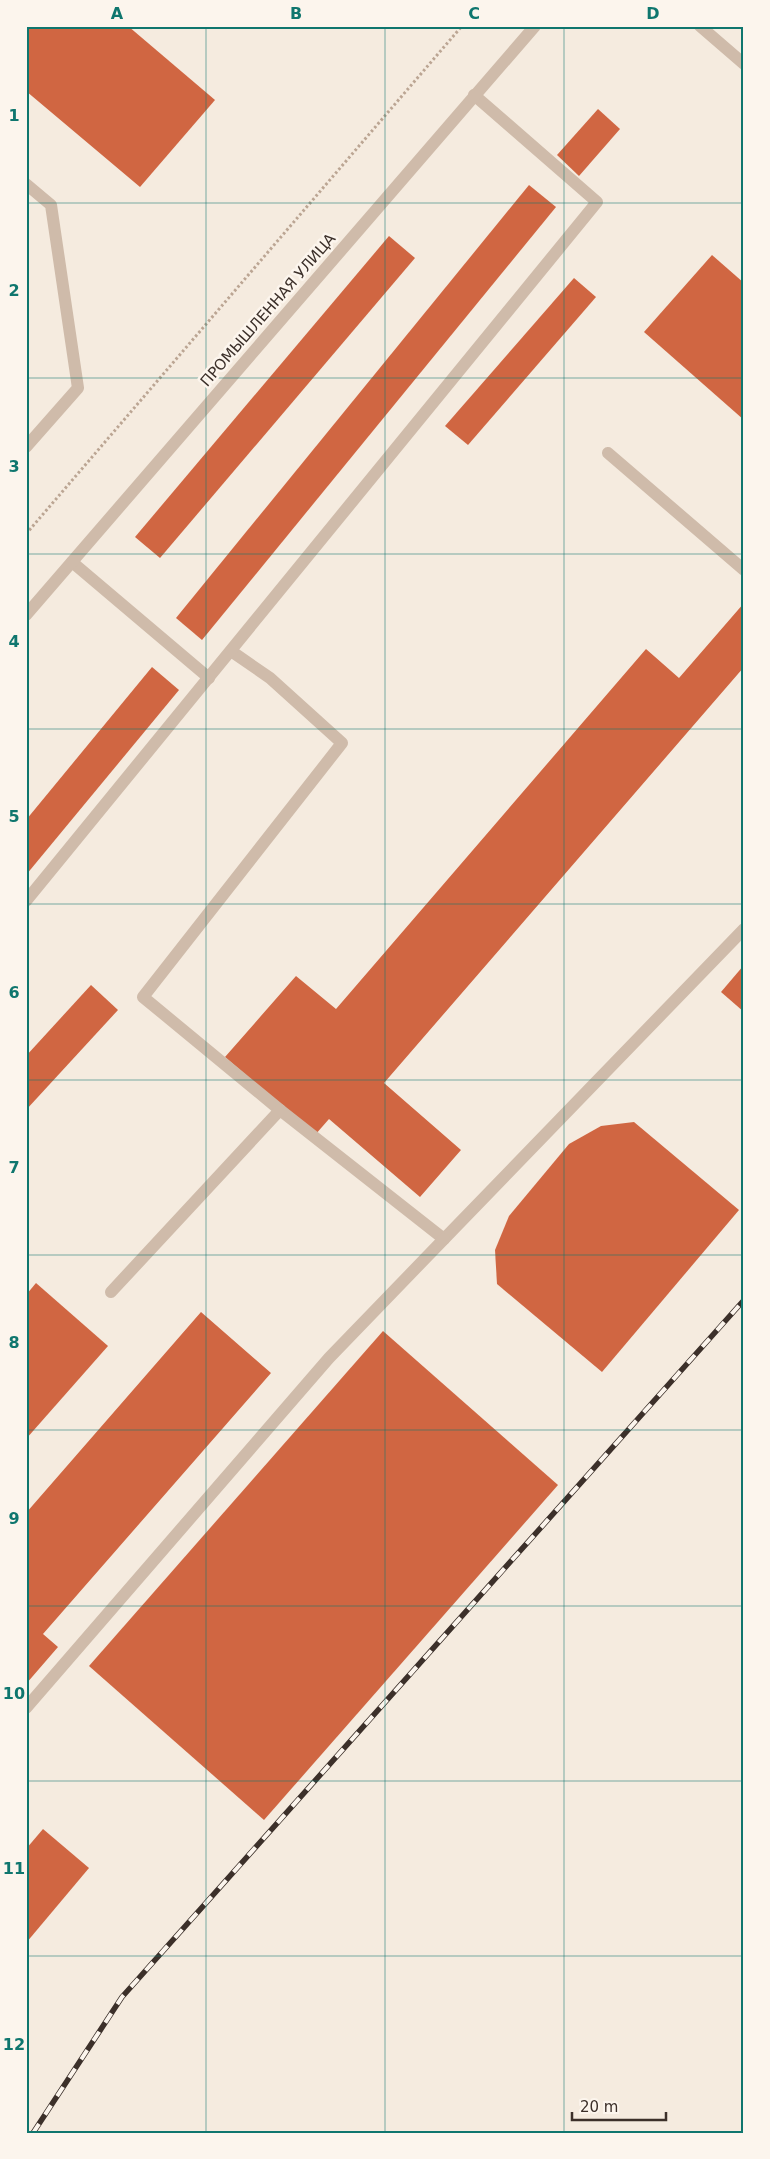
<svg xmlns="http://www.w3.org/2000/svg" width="770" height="2159" viewBox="0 0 770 2159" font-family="'DejaVu Sans',sans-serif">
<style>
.building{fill:#d06642}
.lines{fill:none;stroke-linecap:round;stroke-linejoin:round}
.path{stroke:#bba593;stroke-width:3;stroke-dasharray:2.5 2.5;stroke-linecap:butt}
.service{stroke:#cfbbaa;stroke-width:12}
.minor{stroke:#cfbbaa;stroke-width:12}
.rail-casing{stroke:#3c302a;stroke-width:5.5}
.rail{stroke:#fcf5ed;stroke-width:4;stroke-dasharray:11;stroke-linecap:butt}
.grid{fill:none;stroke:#0f766e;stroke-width:1;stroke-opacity:0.55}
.labels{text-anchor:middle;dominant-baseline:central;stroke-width:5;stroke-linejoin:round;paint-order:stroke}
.street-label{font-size:15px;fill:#3c302a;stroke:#fcf5ed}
.neatline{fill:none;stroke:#0f766e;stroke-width:2}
.grid-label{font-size:16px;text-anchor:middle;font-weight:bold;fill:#0f766e}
</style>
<rect width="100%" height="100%" fill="#f5ebdf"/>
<g class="building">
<polygon points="26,26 128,26 215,100 140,187 26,91"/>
<polygon points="598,109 620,129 579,176 557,155"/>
<polygon points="529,185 556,207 202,640 176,618"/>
<polygon points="389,236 415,258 160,558 135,537"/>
<polygon points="712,255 744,283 744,420 644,332"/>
<polygon points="574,278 596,297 468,445 445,426"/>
<polygon points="744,603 744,667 384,1083 461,1150 420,1197 329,1119 315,1135 225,1057 296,976 336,1009 646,649 679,678"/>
<polygon points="152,667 179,690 26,875 26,820"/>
<polygon points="744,965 744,1012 721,992"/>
<polygon points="91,985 118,1010 26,1110 26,1056"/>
<polygon points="634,1122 739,1210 602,1372 497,1284 495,1250 509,1216 569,1144 601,1126"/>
<polygon points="36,1283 108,1346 26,1439 26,1295"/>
<polygon points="201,1312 271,1373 43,1634 58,1647 26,1684 26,1513"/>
<polygon points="383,1331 558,1485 264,1820 89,1666"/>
<polygon points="43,1829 89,1868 26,1943 26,1849"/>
</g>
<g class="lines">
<polyline class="path" points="26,534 462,26"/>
<g class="service">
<polyline points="26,184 51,205 78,388 26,447"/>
<polyline points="608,453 744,570"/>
<polyline points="72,562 209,678"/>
<polyline points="231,651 270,678 342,743 143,997 280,1110"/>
<polyline points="26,901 597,202 474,95"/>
<polyline points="111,1292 280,1110 444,1239 744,929"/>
<polyline points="26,1708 329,1358 444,1239"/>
</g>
<g class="minor">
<polyline points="700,26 744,64"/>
<polyline points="26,615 535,26"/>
</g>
<g class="rail-casing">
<polyline id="rail" points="33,2133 122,1997 744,1300"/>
</g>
<use href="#rail" class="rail"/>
</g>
<path class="grid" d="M 206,26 L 206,2133M 385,26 L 385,2133M 564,26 L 564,2133M 26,203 L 744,203M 26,378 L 744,378M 26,554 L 744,554M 26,729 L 744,729M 26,904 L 744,904M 26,1080 L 744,1080M 26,1255 L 744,1255M 26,1430 L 744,1430M 26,1606 L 744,1606M 26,1781 L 744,1781M 26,1956 L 744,1956"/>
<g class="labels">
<g class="street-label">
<text transform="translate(268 310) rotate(-49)">ПРОМЫШЛЕННАЯ УЛИЦА</text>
</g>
</g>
<rect width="770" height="2159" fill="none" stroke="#fcf5ed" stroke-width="55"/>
<path d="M572 2112v8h94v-8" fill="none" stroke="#3c302a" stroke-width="2.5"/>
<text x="580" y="2112" font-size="15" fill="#3c302a" stroke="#fcf5ed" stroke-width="4" paint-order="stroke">20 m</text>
<rect x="28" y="28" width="714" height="2104" class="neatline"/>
<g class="grid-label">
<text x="117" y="19">A</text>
<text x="296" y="19">B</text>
<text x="474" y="19">C</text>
<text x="653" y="19">D</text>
<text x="14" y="121">1</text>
<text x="14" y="296">2</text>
<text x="14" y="472">3</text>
<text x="14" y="647">4</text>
<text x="14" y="822">5</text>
<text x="14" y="998">6</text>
<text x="14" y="1173">7</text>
<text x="14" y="1348">8</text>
<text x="14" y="1524">9</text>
<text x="14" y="1699">10</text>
<text x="14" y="1874">11</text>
<text x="14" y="2050">12</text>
</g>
</svg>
